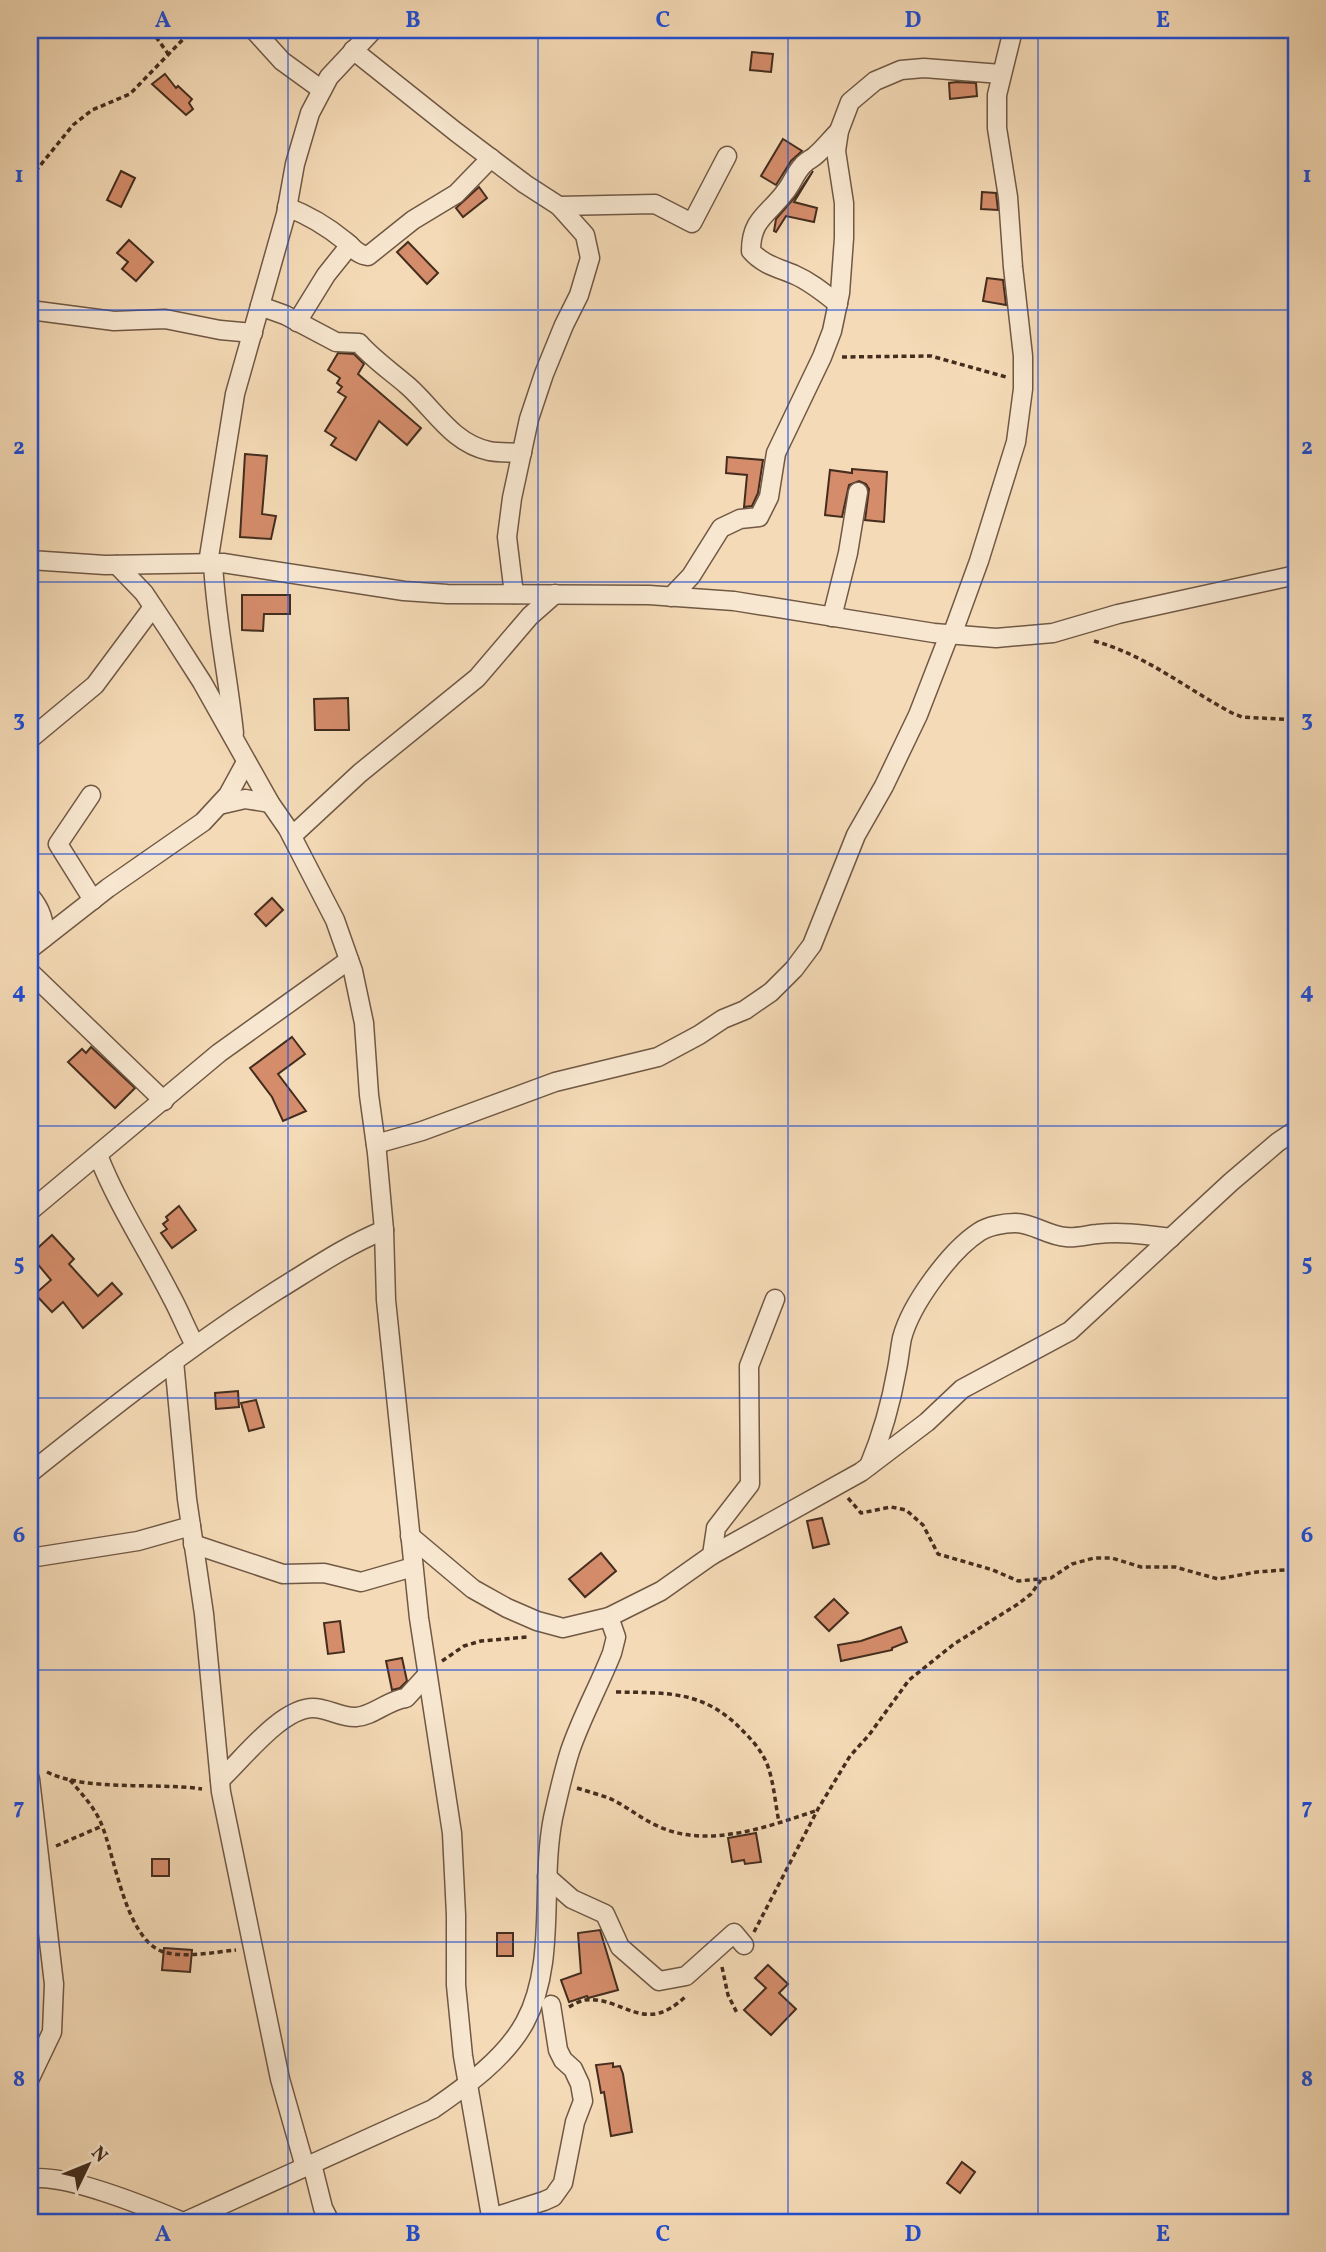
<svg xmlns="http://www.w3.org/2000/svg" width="1326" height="2252" viewBox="0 0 1326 2252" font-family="Vollkorn,serif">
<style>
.building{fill:#d48c6a;stroke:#442d1e;stroke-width:2}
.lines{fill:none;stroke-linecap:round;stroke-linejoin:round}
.minor-casing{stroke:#705844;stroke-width:21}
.path{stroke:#442d1e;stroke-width:3.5;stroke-dasharray:5 3.5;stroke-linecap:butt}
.minor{stroke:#f8e7d0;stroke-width:18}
.grid{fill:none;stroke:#1d4ed8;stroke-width:2;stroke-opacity:0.55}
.neatline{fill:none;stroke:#1d4ed8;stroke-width:2.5}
.grid-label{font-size:23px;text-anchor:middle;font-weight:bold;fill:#1d4ed8}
</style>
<rect width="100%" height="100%" fill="#f4dab6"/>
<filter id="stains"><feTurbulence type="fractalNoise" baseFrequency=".00286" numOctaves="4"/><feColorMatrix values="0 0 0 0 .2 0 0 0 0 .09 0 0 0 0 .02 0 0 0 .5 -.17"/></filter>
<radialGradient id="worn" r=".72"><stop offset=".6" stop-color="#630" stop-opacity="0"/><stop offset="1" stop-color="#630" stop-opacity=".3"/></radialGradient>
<g class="building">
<polygon points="752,52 773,54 771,72 750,70"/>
<polygon points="165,74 176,88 178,86 192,99 189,103 193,109 186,115 152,84"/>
<polygon points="957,82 976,83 977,96 950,99 949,83"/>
<polygon points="783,139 802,151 791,161 776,185 761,176"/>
<polygon points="121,171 135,178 121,207 107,200"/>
<polygon points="813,171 794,202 817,208 814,222 786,216 776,232 774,231 776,219 796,196"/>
<polygon points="479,187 487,198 463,217 456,208"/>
<polygon points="982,192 996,193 998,210 981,209"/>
<polygon points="129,240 153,262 136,281 122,269 128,262 117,253"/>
<polygon points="408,242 438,273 427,284 397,252"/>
<polygon points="987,278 1003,280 1006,305 983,301"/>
<polygon points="338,353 354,354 364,364 358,374 421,428 407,445 379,421 356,460 331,445 336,438 325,431 346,397 338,392 342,387 337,383 340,378 328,370"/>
<polygon points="245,454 267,456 262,514 276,516 271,539 240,537"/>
<polygon points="727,457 763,460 758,493 752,506 744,507 747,475 726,473"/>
<polygon points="852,469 887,472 884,522 865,520 869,489 866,484 859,481 849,485 842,517 825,515 830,470 852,473"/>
<polygon points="242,595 290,595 290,614 264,614 263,631 242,630"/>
<polygon points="348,698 349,730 315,730 314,699"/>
<polygon points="272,898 283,910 266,926 255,914"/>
<polygon points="292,1037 305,1054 278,1074 306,1111 283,1121 272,1097 250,1068"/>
<polygon points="91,1047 135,1088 115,1108 68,1062 82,1049 86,1053"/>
<polygon points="179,1206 196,1230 172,1248 161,1233 167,1229 163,1224 168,1220 166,1217"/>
<polygon points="52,1235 74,1259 69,1264 98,1296 112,1283 122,1294 83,1328 63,1302 52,1312 35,1294 51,1280 30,1255"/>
<polygon points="238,1391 239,1407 216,1409 215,1393"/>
<polygon points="256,1400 264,1427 249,1431 241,1403"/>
<polygon points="822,1518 829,1544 813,1548 807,1521"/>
<polygon points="601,1553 616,1571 585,1597 569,1579"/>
<polygon points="834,1599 848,1613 829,1631 815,1617"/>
<polygon points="340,1621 344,1652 328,1654 324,1623"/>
<polygon points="901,1627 907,1642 892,1648 892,1650 841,1661 838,1645 861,1641"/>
<polygon points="402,1658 407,1681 400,1688 392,1690 386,1661"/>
<polygon points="756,1833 761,1862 745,1864 744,1860 732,1862 728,1838"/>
<rect x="152" y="1859" width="17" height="17"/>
<polygon points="600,1930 618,1990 588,1998 587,1996 569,2002 561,1980 581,1973 578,1933"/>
<rect x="497" y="1933" width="16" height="23"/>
<polygon points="164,1948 192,1950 190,1972 162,1970"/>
<polygon points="768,1965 788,1984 779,1993 796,2009 771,2035 744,2010 766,1988 755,1978"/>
<polygon points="613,2063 613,2067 620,2066 623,2074 632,2132 611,2136 604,2092 601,2093 596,2065"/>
<polygon points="962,2162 975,2172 960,2193 947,2183"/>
</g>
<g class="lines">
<g class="minor-casing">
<g id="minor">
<polyline points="254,30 282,61 322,90"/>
<polyline points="353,50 456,132 525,184 559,206 585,235 590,258 579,295 564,325 544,374 529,419 512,498 507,537 514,594"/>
<polyline points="559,206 655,204 692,223 727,156"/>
<path d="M 287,207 C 308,215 328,227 345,241 C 353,247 357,255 368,256 L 413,220 L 456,194 L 491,158"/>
<path d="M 838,304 C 824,293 811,282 795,275 C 779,268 763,265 751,251 C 751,219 768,215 785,192 C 792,184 795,173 803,165 C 806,161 812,159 816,155 C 824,148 831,139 839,131"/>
<path d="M 260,306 L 285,315 L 336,342 L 359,343 C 374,360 392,372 408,386 C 435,410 452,443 489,451 C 499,453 511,452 522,453"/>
<polyline points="30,310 114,321 165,319 220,330 253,333"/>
<polyline points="297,322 326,275 350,245"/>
<polyline points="30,560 105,565 223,563 404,591 447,594 649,595 734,601 934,633 996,638 1053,633 1118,614 1296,575"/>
<polyline points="208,563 235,394 286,214 295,164 310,113 329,77 373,30"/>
<path d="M 213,563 C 216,621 228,676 234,733"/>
<polyline points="117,565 144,593 168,629 202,682 270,803 288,829 335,920 353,971 364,1023 369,1095 377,1153 384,1230 386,1300 419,1618 452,1833 456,1915 456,1985 463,2056 492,2222"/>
<polyline points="671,597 691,576 721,528 740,519 759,517 769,497 776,453 822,357 832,331 840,293 844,238 844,203 836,151 839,131 850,102 875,81 901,70 924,68 1001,74"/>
<polyline points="832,617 848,553 858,492"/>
<polyline points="952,635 979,561 1016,442 1023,389 1023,356 1013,267 1008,197 997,128 997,95 1013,30"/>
<polyline points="30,739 95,685 153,607"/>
<polyline points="91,795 58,844 93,900"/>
<polyline points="219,805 245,799 270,803"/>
<polyline points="292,836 360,773 477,678 530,616 555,594"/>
<path d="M 30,896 C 41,909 45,921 44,938"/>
<polyline points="30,949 108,888 203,822 228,795 246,762"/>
<polyline points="30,972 164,1101"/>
<polyline points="376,1144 422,1131 555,1082 658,1057 699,1035 723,1019 745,1010 771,992 794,969 812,945 856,835 884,786 918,715 949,635"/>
<path d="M 98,1155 C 117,1204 147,1249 171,1296 C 180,1312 186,1329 195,1345"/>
<polyline points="30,1211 219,1053 349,960"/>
<polyline points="174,1361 187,1499 204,1614 221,1792 280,2079 305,2167"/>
<path d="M 869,1466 C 882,1435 891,1403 897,1369 C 899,1359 900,1348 902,1338 C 911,1304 950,1251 979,1232 C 988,1226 1004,1223 1015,1223 C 1033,1223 1048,1236 1066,1237 C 1077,1238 1086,1235 1097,1234 C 1122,1231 1147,1235 1171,1238"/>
<path d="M 30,1473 C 110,1409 190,1346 276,1291 C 312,1269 345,1246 384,1230"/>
<polyline points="410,1536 473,1589 507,1608 537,1621 563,1628 609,1617 661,1591 712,1555 861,1472 927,1422 962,1389 1070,1331 1231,1182 1278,1142 1296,1130"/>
<polyline points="193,1544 283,1574 324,1573 361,1582 413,1567"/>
<polyline points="712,1555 716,1528 750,1484 749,1366 775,1299"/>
<polyline points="30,1558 138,1541 191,1526"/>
<polyline points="30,1779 54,1984 52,2032 30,2078"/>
<path d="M 220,1780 C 243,1759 281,1708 313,1708 C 328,1708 341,1718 356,1717 C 373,1716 388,1700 406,1698 L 427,1675"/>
<polyline points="547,1877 572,1899 605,1914 620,1947 659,1981 686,1976 734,1933 744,1945"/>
<polyline points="312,2164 323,2208 330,2222"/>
<path d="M 30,2179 C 62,2172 150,2208 183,2222"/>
<polyline points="491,2218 544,2201 553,2197 563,2183 575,2122 583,2101 580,2084 573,2069 563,2060 558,2050 551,2005"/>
<path d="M 184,2222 L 433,2109 C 466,2086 505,2059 525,2022 C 557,1963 540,1884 553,1818 C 558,1796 563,1773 570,1751 C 581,1718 599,1686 612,1653 L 616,1637 L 609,1617"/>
</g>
</g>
<g class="path">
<polyline points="151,30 169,55"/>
<polyline points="30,178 73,125 92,110 130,94 192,30"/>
<polyline points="842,357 931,356 1006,377"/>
<path d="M 1094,641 C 1146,655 1185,688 1232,713 L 1242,717 L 1296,720"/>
<polyline points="848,1498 861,1513 891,1507 906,1510 923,1525 938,1554 993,1570 1018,1581 1051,1578 1072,1564 1094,1558 1112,1558 1141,1567 1175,1567 1218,1579 1257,1572 1296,1569"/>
<polyline points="442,1661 464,1646 481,1641 527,1637"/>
<path d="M 616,1692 C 669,1693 705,1690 745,1733 C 754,1742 762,1752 767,1764 C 774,1782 775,1803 779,1822"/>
<path d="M 47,1772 C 88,1792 155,1782 202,1789"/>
<path d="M 70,1780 C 82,1794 94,1807 101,1823 C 115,1856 125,1936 161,1951 C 183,1959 214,1952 236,1950"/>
<path d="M 577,1788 C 589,1792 602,1795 613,1800 C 629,1808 643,1820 660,1827 C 709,1849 770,1826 818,1810"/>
<polyline points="56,1846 102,1826"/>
<polyline points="754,1932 818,1809 850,1756 869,1735 909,1680 954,1644 1018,1604 1031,1594 1041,1580"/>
<polyline points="722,1967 728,1995 738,2015"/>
<path d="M 569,2007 C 574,2004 580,2001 585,2000 C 624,1996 644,2037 686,1996"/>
</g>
<use href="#minor" class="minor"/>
</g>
<path class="grid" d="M 288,30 L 288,2222M 538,30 L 538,2222M 788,30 L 788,2222M 1038,30 L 1038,2222M 30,310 L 1296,310M 30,582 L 1296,582M 30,854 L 1296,854M 30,1126 L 1296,1126M 30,1398 L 1296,1398M 30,1670 L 1296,1670M 30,1942 L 1296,1942"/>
<rect width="1326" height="2252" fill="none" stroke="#f4dab6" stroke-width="77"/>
<g transform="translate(88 2165) rotate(47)" stroke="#f8e7d0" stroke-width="5" paint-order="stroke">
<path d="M0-5L12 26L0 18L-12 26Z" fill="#442d1e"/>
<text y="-10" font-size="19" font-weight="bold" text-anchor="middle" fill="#442d1e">N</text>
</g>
<rect x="38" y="38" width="1250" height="2176" class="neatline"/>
<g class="grid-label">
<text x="163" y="27">A</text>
<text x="413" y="27">B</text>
<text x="663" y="27">C</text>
<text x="913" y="27">D</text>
<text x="1163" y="27">E</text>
<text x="19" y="182">1</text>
<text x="1307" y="182">1</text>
<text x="19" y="454">2</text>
<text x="1307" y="454">2</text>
<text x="19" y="726">3</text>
<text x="1307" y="726">3</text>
<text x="19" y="998">4</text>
<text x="1307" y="998">4</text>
<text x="19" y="1270">5</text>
<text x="1307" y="1270">5</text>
<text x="19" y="1542">6</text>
<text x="1307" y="1542">6</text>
<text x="19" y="1814">7</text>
<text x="1307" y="1814">7</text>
<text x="19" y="2086">8</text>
<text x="1307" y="2086">8</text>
<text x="163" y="2241">A</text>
<text x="413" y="2241">B</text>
<text x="663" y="2241">C</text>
<text x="913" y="2241">D</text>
<text x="1163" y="2241">E</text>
</g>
<rect width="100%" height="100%" filter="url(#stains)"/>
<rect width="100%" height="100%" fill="url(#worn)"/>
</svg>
